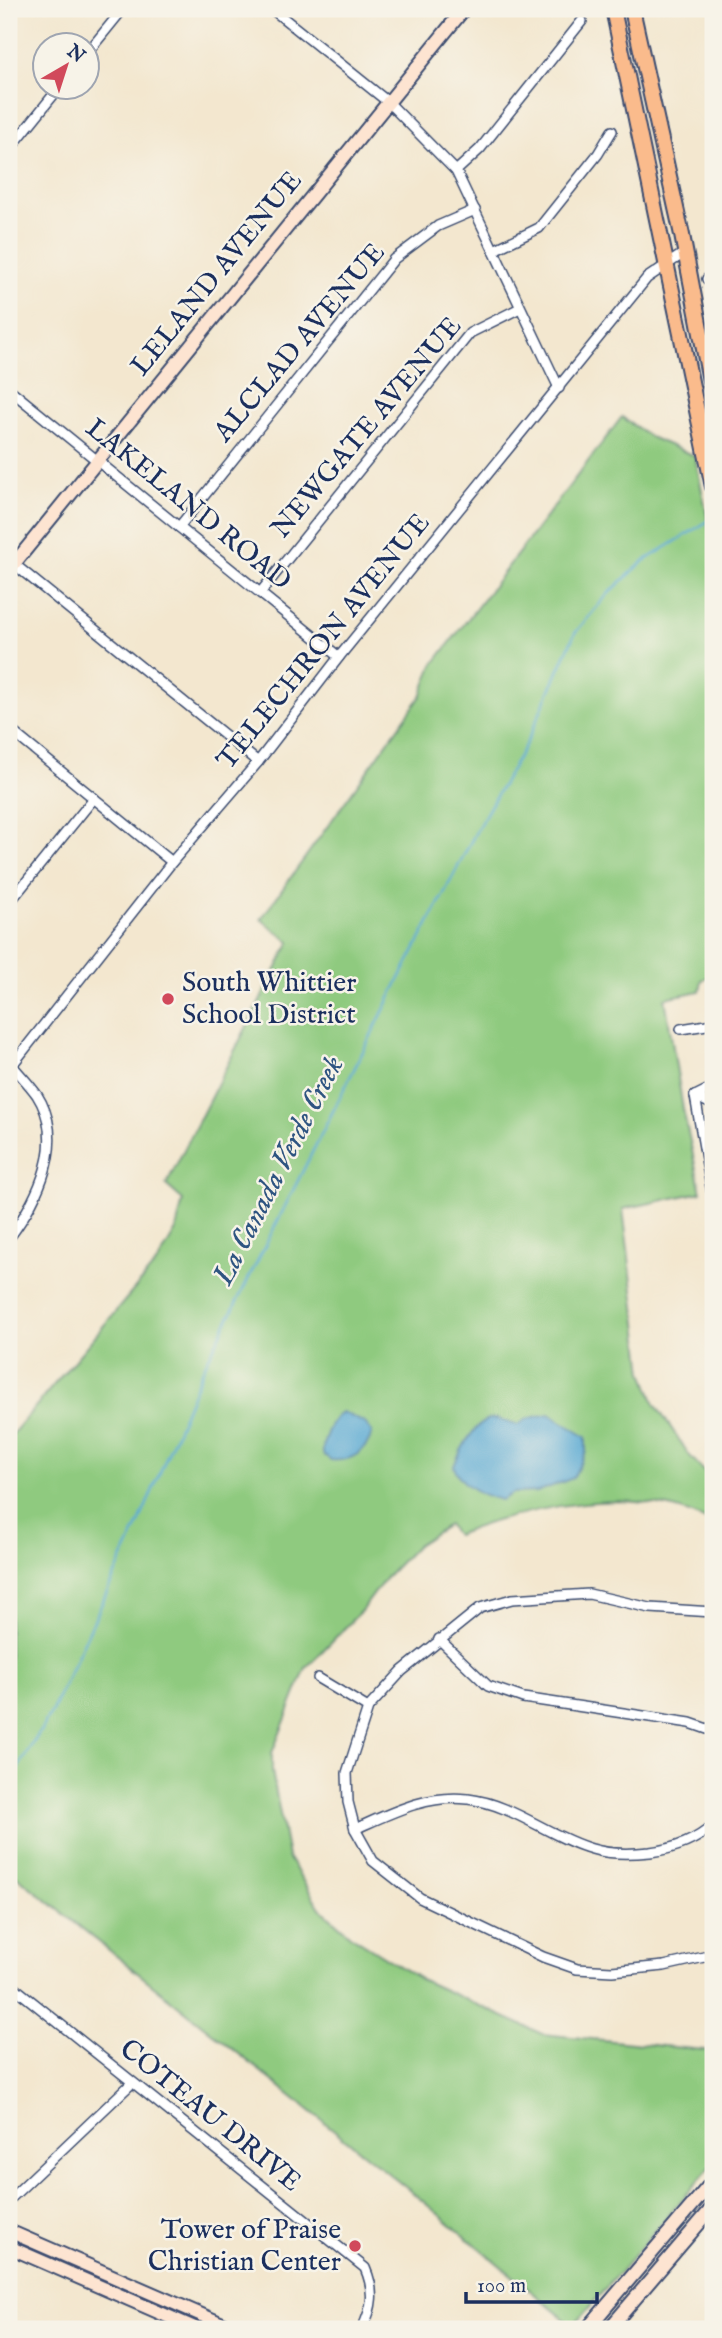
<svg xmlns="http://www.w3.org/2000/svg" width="722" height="2338" viewBox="0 0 722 2338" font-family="'IM FELL English',serif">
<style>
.green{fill:#8fca7f;stroke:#557c6e;stroke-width:2}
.water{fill:#59a9d3;stroke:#3a6c98;stroke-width:2}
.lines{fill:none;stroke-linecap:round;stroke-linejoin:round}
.stream{stroke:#59a9d3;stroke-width:2.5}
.street-casing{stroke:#3b4b6f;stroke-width:12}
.secondary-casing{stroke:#3b4b6f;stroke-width:16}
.primary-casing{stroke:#3b4b6f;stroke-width:18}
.street{stroke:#fff;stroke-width:9}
.secondary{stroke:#fde4d1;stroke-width:12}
.primary{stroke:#fabb8c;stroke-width:14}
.poi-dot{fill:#d1495b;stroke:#f7f3e8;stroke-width:2.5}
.labels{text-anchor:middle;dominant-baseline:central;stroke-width:5;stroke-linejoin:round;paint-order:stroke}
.street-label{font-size:28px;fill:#1b2f5e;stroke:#f7f3e8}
.poi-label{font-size:28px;fill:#1b2f5e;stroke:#f7f3e8;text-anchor:start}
.water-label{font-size:30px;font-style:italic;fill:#2e5481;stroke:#f7f3e8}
</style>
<rect width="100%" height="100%" fill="#f7f3e8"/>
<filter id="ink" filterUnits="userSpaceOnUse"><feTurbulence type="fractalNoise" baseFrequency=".0143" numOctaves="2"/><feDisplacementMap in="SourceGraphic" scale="14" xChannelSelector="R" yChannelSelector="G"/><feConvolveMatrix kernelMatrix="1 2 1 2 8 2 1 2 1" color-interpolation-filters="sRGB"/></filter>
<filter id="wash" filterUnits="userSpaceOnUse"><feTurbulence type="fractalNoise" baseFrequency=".00686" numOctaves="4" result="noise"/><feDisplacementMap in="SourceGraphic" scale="28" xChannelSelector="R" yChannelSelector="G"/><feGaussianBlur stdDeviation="1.57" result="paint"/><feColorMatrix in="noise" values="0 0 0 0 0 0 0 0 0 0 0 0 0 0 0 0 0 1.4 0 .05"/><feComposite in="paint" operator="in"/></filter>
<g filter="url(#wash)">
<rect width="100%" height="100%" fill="#f3e7cf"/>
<path class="green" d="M 622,417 L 650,437 L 695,456 L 713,546 L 713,975 L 702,980 L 700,991 L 665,998 L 683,1109 L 701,1192 L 623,1209 L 643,1372 L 655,1404 L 690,1456 L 713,1481 L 713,1524 C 640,1482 530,1506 456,1535 L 448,1525 L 417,1545 L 388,1575 L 361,1611 L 306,1668 L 272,1753 L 272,1771 L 288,1857 L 320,1908 L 350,1935 L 420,1979 L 542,2034 L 713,2051 L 713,2164 L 573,2326 L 419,2198 L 9,1870 L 9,1438 L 159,1260 L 176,1230 L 183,1200 L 166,1185 L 290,942 L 261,919 L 421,696 L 433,665 Z"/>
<g class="water">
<path d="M 342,1412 L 365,1423 L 372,1432 C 367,1452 351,1462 331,1460 L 323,1454 C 322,1441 331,1418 342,1412 Z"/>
<path d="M 549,1414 L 586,1437 L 586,1452 L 573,1478 L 537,1492 L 513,1493 L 501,1500 C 482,1495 460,1486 454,1466 C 459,1453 475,1421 491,1419 C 500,1417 509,1424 518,1425 L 526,1419 Z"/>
</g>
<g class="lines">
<polyline class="stream" points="9,1783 51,1713 139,1523 202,1371 394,990 480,824 527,742 575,633 608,594 644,561 713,518"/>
</g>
</g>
<g filter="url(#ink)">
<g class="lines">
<g class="street-casing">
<g id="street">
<polyline points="272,9 388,102 456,171 559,388"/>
<polyline points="88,52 123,9"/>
<polyline points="9,150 59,88"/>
<polyline points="456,171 480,149 582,21"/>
<polyline points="494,250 539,228 598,154 612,131"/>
<polyline points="707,279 713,278"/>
<polyline points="9,389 339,657"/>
<polyline points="700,423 713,420"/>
<polyline points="179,527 394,259 438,226 475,210"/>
<polyline points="14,564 258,762"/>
<polyline points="260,593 470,333 520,308"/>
<polyline points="9,729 172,862"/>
<polyline points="9,903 94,798"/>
<polyline points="681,1029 713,1024"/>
<polyline points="9,1069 172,862 258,762 339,657 647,278 684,253"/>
<polyline points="695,1096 713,1199"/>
<polyline points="695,1096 713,1105"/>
<polyline points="695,1096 713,1087"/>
<path d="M 9,1238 C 38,1199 67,1142 37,1095 C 30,1085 20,1075 12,1065"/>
<polyline points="713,1612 650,1608 589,1594 512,1599 480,1608 402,1671 368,1708 347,1773 348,1802 355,1829 373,1861 420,1898 543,1957 577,1969 612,1971 664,1966 713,1955"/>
<polyline points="439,1639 488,1686 523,1698 690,1723 713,1731"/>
<polyline points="318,1678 368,1708"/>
<path d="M 355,1829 C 391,1813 427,1794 468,1799 C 513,1804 549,1837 592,1849 C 611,1855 631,1854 650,1852 C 673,1849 696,1841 713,1825"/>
<path d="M 9,1988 L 15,1988 L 365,2268 C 375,2291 373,2307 362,2329"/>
<polyline points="9,2200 132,2083"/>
</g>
</g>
<g class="secondary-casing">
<g id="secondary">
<polyline points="9,570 464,9"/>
<polyline points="9,2231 234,2329"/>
<polyline points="9,2247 197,2329"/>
<polyline points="587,2329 713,2181"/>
<polyline points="609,2329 713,2207"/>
</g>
</g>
<g class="primary-casing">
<g id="primary">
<polyline points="613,9 713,487"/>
<polyline points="632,9 682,235 713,396"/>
</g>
</g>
<use href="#street" class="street"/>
<use href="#secondary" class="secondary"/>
<use href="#primary" class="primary"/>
</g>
</g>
<g class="poi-dot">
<circle cx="168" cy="999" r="7"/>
<circle cx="355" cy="2246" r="7"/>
</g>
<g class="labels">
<g class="street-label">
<text transform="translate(217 274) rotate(-51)">LELAND AVENUE</text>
<text transform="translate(300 343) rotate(-50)">ALCLAD AVENUE</text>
<text transform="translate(367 428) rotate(-50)">NEWGATE AVENUE</text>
<text transform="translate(188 505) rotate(39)">LAKELAND ROAD</text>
<text transform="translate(324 642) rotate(-51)">TELECHRON AVENUE</text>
<text transform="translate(210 2116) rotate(39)">COTEAU DRIVE</text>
</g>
<g class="poi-label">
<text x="182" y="983">South Whittier<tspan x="182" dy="32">School District</tspan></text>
<text x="341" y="2230" text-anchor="end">Tower of Praise<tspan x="341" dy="32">Christian Center</tspan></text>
</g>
<g class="water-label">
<text transform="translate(279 1171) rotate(-63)">La Canada Verde Creek</text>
</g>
</g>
<rect width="722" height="2338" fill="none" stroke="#f7f3e8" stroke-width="35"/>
<g transform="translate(66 66) rotate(39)"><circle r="33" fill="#f7f3e8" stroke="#9fa5b1" stroke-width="2"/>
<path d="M0-5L12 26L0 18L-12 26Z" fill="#d1495b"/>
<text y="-10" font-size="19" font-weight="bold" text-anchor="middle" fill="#1b2f5e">N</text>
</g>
<path d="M466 2292v10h131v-10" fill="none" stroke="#1b2f5e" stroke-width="3.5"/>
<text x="477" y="2292" font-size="21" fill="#1b2f5e" stroke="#f7f3e8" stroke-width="5" paint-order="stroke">100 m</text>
</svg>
